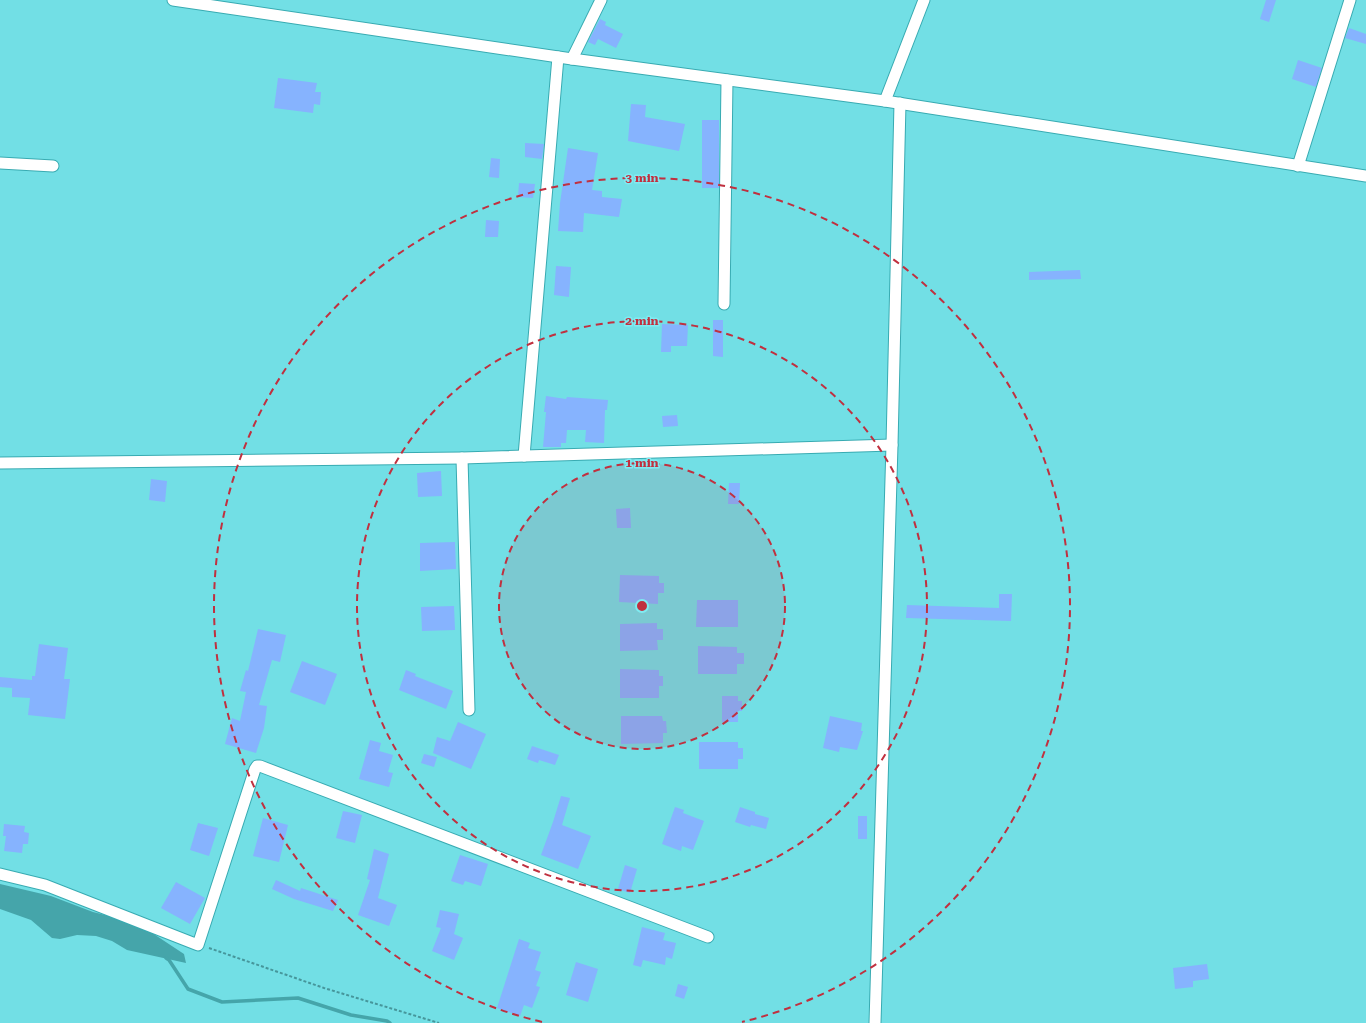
<svg xmlns="http://www.w3.org/2000/svg" width="1366" height="1023" viewBox="0 0 1366 1023" font-family="'Roboto Serif',serif">
<style>
.water{fill:#45a5aa}
.lines{fill:none;stroke-linecap:round;stroke-linejoin:round}
.stream{stroke:#45a5aa;stroke-width:3.5}
.building{fill:#86b3fe}
.street-casing{stroke:#38abb2;stroke-width:13}
.path{stroke:#46969b;stroke-width:2;stroke-dasharray:3 2;stroke-linecap:butt}
.street{stroke:#fff;stroke-width:11}
.ring{fill:none;stroke:#c0303f;stroke-width:2;stroke-dasharray:7 5}
.centre{fill:#c0303f;stroke:#7fecf2;stroke-width:2}
.ring-label{font-size:12px;text-anchor:middle;font-weight:bold;fill:#c0303f;stroke:#7fecf2;stroke-width:3;stroke-linejoin:round;paint-order:stroke}
</style>
<rect width="100%" height="100%" fill="#72dfe5"/>
<polygon class="water" points="0,884 51,896 93,912 137,923 184,954 186,963 127,950 112,941 96,936 77,935 60,939 52,938 31,920 0,909"/>
<g class="lines">
<polyline class="stream" points="166,958 169,960 188,989 222,1002 298,998 351,1015 387,1021 390,1023"/>
</g>
<g class="building">
<polygon points="1266,0 1276,0 1269,22 1260,19"/>
<polygon points="600,19 606,22 605,25 623,34 616,48 598,39 595,45 588,42"/>
<polygon points="1349,28 1366,34 1366,44 1345,38"/>
<polygon points="1298,60 1322,68 1316,87 1292,79"/>
<polygon points="278,78 317,83 315,92 321,92 320,105 314,104 313,113 274,108"/>
<polygon points="631,104 646,105 645,117 685,124 679,151 628,141"/>
<rect x="702" y="120" width="17" height="68"/>
<polygon points="525,143 544,144 542,159 525,157"/>
<polygon points="568,148 598,153 592,190 602,191 602,197 622,199 619,217 584,213 583,232 558,231 560,203"/>
<polygon points="491,158 500,159 499,178 489,177"/>
<polygon points="519,183 535,184 533,198 518,197"/>
<polygon points="486,220 499,221 498,237 485,237"/>
<polygon points="556,266 571,267 569,297 554,295"/>
<polygon points="1080,270 1081,279 1029,280 1029,272"/>
<polygon points="713,320 723,320 723,357 713,356"/>
<polygon points="662,324 688,325 687,346 671,346 671,352 661,352"/>
<polygon points="546,396 566,399 567,397 608,400 607,410 605,410 604,443 585,442 586,430 567,430 566,443 561,443 561,447 543,447 546,412 544,412"/>
<polygon points="677,415 678,426 663,427 662,416"/>
<polygon points="441,471 442,496 418,497 417,473"/>
<polygon points="151,479 167,481 165,502 149,500"/>
<polygon points="729,483 740,483 739,504 728,504"/>
<polygon points="630,508 631,528 617,528 616,509"/>
<polygon points="455,542 456,569 420,571 420,543"/>
<polygon points="620,575 659,576 659,583 664,583 664,593 658,593 658,604 619,602"/>
<polygon points="999,594 1012,594 1011,621 906,618 907,605 999,608"/>
<polygon points="697,600 738,600 738,627 696,627"/>
<polygon points="454,606 455,630 422,631 421,607"/>
<polygon points="657,623 657,629 663,629 663,640 657,640 658,650 620,651 620,624"/>
<polygon points="258,629 286,635 280,662 272,660 259,705 267,706 264,728 256,753 225,744 232,718 240,721 246,692 240,691 246,670 248,671"/>
<polygon points="39,644 68,648 64,679 70,679 65,719 28,715 30,698 12,697 12,688 0,687 0,677 32,680 32,676 35,676"/>
<polygon points="698,646 737,647 737,653 744,653 744,664 737,664 737,674 698,674"/>
<polygon points="302,661 337,674 325,705 290,692"/>
<polygon points="620,669 659,670 659,676 663,676 663,686 659,686 659,698 620,698"/>
<polygon points="406,670 416,674 415,676 453,691 446,709 399,690"/>
<polygon points="722,696 738,696 738,701 742,701 742,711 738,711 738,722 722,722"/>
<polygon points="621,716 662,716 663,721 666,721 667,733 663,733 663,743 621,744"/>
<polygon points="830,716 862,723 861,731 863,731 857,750 840,747 839,752 823,748"/>
<polygon points="458,722 486,734 471,769 433,753 437,737 450,741"/>
<polygon points="370,740 381,743 379,751 393,755 388,772 393,773 389,787 359,779"/>
<polygon points="699,742 738,742 738,748 743,748 743,759 738,759 738,769 699,769"/>
<polygon points="532,746 559,755 555,765 539,760 538,763 527,759"/>
<polygon points="424,754 437,757 434,767 421,763"/>
<polygon points="561,796 570,798 562,825 591,836 578,869 541,855 553,822"/>
<polygon points="675,807 684,810 683,813 704,821 693,850 682,846 681,851 662,844"/>
<polygon points="740,807 755,812 755,814 769,818 766,829 751,825 750,827 735,822"/>
<polygon points="343,811 362,815 355,843 336,838"/>
<rect x="858" y="816" width="9" height="23"/>
<polygon points="263,818 288,825 279,862 253,856"/>
<polygon points="198,823 218,828 209,856 190,850"/>
<polygon points="4,824 25,826 24,832 29,833 28,844 23,844 22,853 4,851 6,836 3,836"/>
<polygon points="374,849 389,854 378,898 397,905 389,926 358,915 370,880 367,879"/>
<polygon points="460,855 488,864 481,886 465,881 463,885 451,881"/>
<polygon points="625,865 637,869 630,893 618,889"/>
<polygon points="276,880 300,891 301,888 338,900 333,911 294,899 272,889"/>
<polygon points="176,882 205,898 190,924 161,908"/>
<polygon points="440,910 459,914 454,934 463,938 454,960 432,951 441,928 436,927"/>
<polygon points="642,927 665,933 663,940 676,943 672,959 666,957 665,965 643,960 641,967 633,965"/>
<polygon points="519,939 530,943 528,948 541,952 535,970 541,972 536,986 540,987 532,1008 524,1005 520,1016 497,1008"/>
<polygon points="576,962 598,969 588,1002 566,995"/>
<polygon points="1207,964 1209,979 1193,981 1193,987 1175,989 1173,968"/>
<polygon points="678,984 688,987 684,999 675,996"/>
</g>
<g class="lines">
<g class="street-casing">
<g id="street">
<polyline points="173,0 572,59 885,101 1366,176"/>
<polyline points="572,59 601,0"/>
<polyline points="885,101 924,0"/>
<polyline points="0,163 53,166"/>
<polyline points="1298,166 1350,0"/>
<polyline points="724,304 727,80"/>
<polyline points="524,456 558,57"/>
<polyline points="462,458 469,710"/>
<polyline points="0,463 462,458 892,445"/>
<polyline points="0,874 45,885 198,945 255,769 257,766 260,766 708,937"/>
<polyline points="875,1023 892,445 900,103"/>
</g>
</g>
<polyline class="path" points="209,948 324,988 439,1023"/>
<use href="#street" class="street"/>
</g>
<circle cx="642" cy="606" r="143" fill="#c0303f" fill-opacity=".12"/>
<g class="ring">
<circle cx="642" cy="606" r="143"/>
<circle cx="642" cy="606" r="285"/>
<path d="M542 1022A428 428 0 1 1 742 1022"/>
</g>
<circle cx="642" cy="606" r="6" class="centre"/>
<g class="ring-label">
<text x="642" y="182">3 min</text>
<text x="642" y="325">2 min</text>
<text x="642" y="467">1 min</text>
</g>
</svg>
